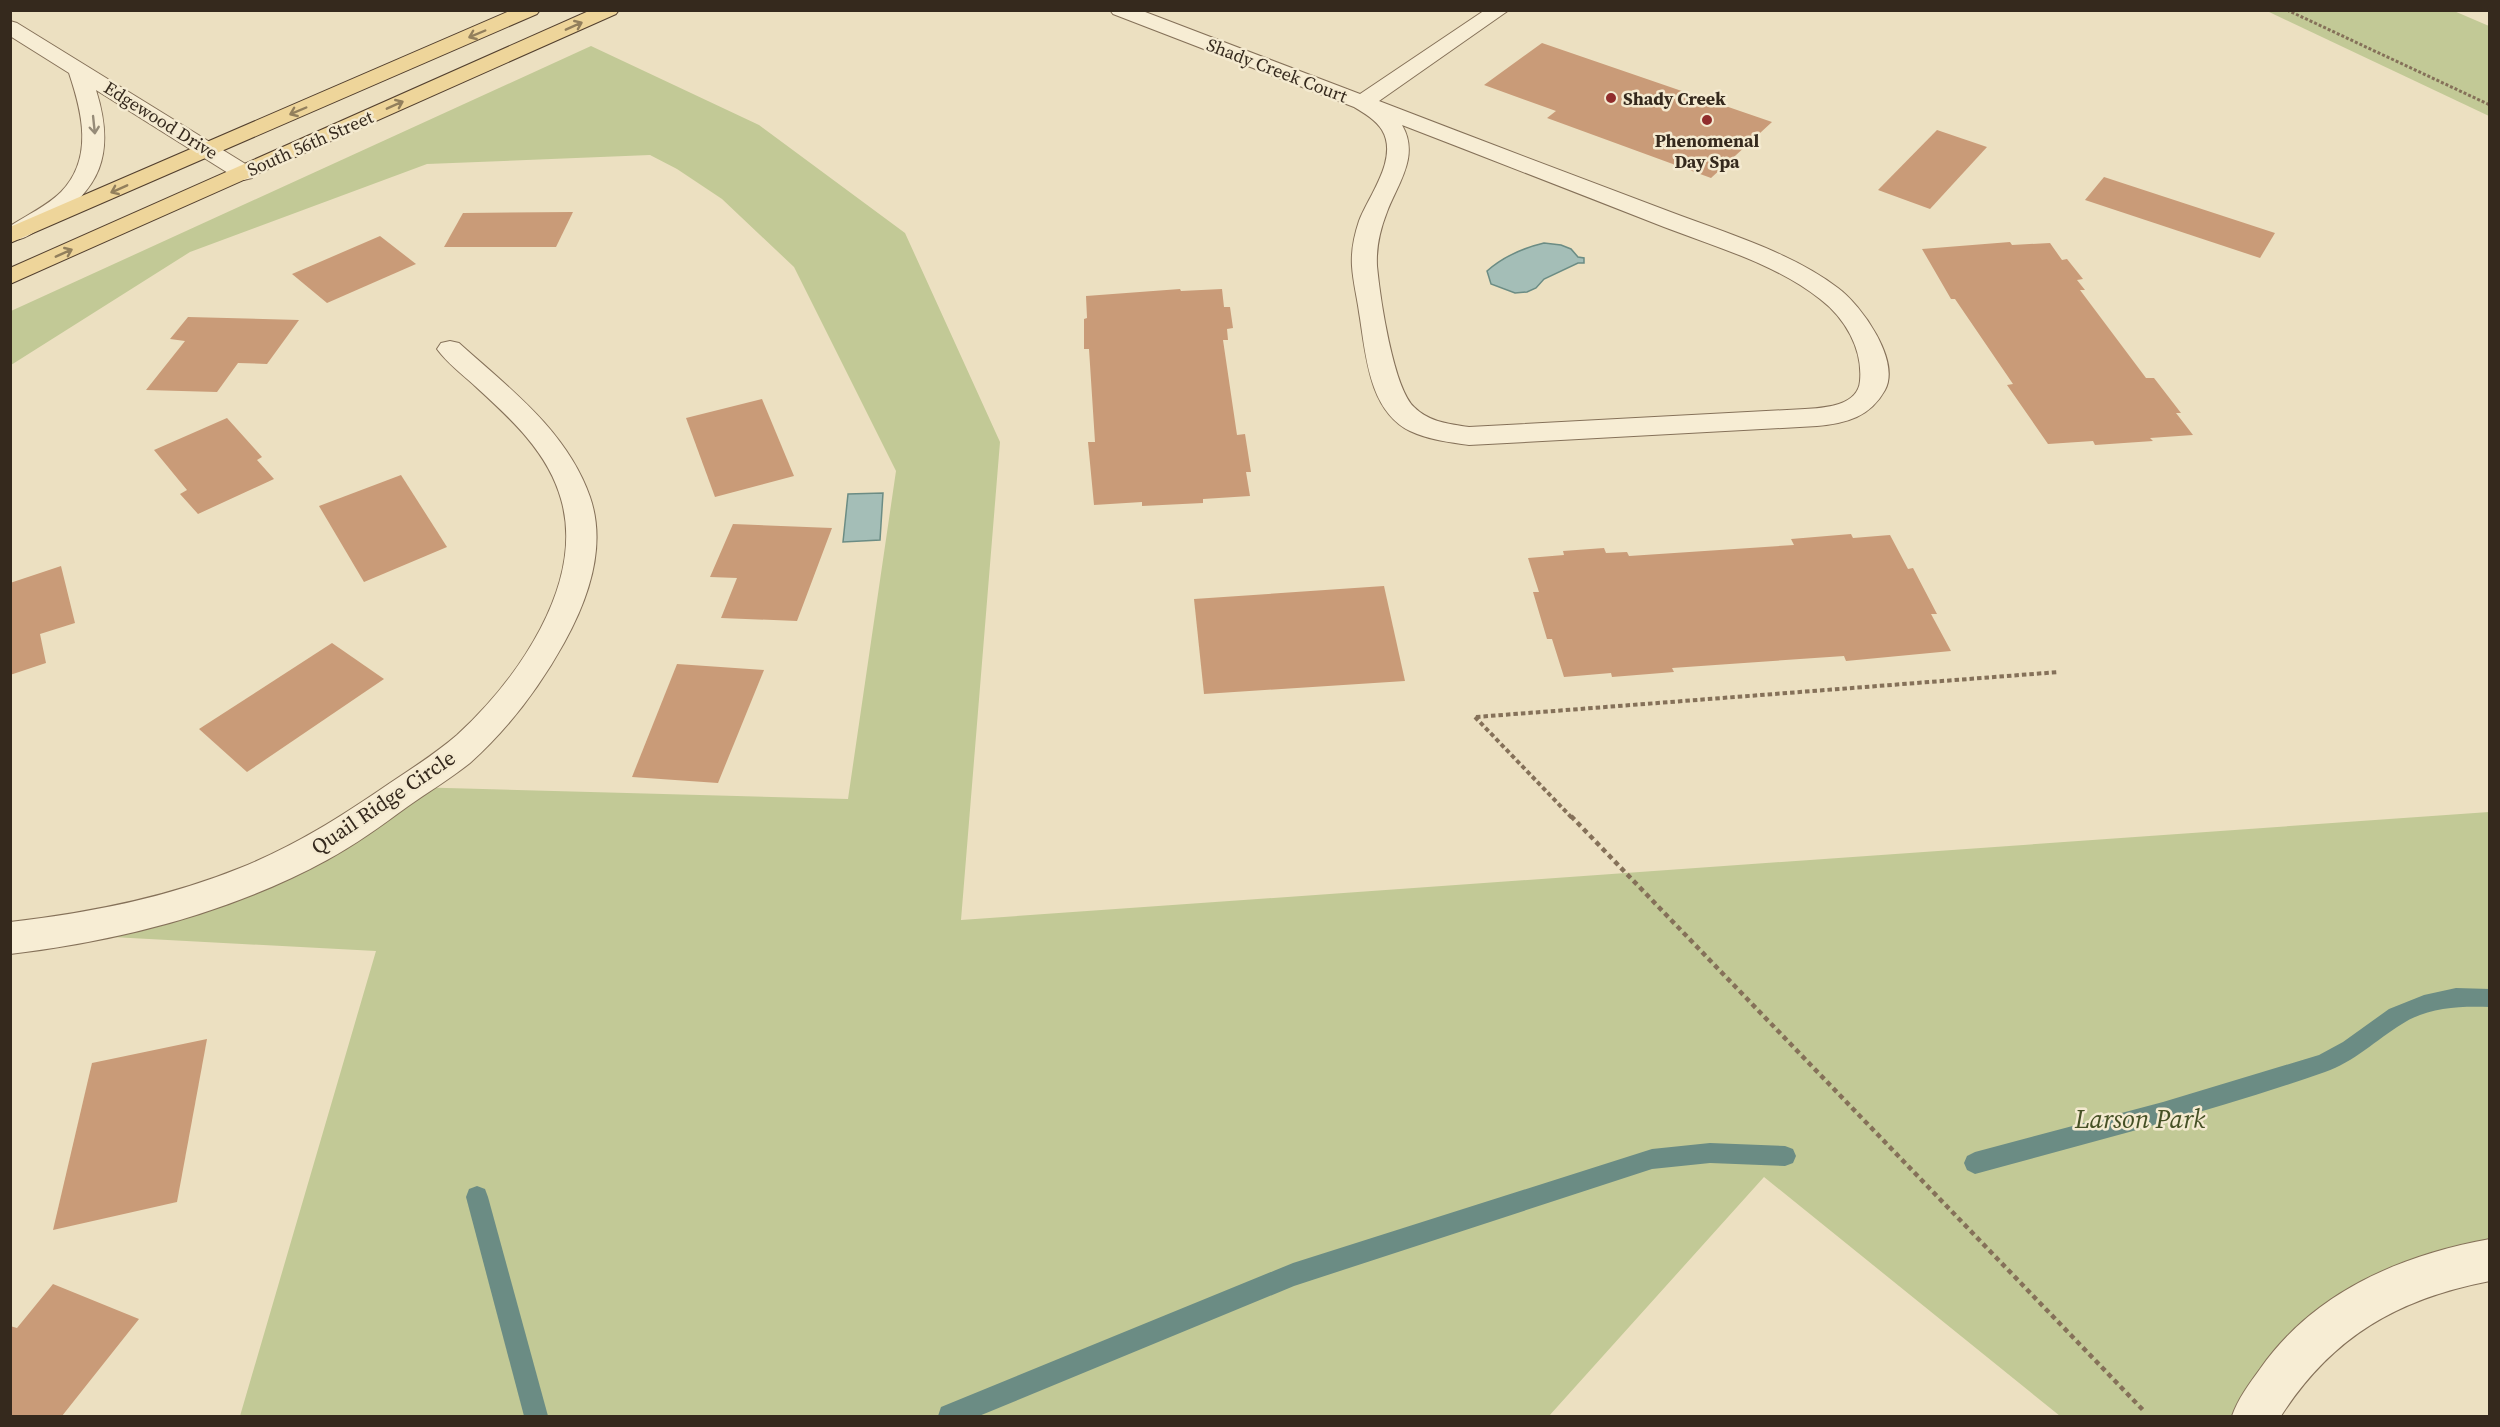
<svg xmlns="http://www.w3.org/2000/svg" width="2500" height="1427" viewBox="0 0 2500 1427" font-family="'Source Serif 4',serif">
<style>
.green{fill:#c2c996}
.water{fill:#a4beb7;stroke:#6b8c84;stroke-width:1.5}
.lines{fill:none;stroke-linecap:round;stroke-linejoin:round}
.stream{fill:#6b8c84;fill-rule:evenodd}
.building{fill:#c99b78}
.minor-casing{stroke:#857159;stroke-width:2}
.major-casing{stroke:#523f2e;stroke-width:2}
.path-far2{stroke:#857159;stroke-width:3;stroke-dasharray:3 2;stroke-linecap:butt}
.path-far1{stroke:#857159;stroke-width:4;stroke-dasharray:4.5 3;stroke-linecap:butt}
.path{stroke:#857159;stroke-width:4.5;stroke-dasharray:5 4;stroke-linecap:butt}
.minor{fill:#f7edd4;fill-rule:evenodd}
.major{fill:#eed59a;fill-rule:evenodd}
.oneway{stroke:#927f5c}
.oneway2{stroke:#968b78}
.poi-dot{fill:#912d2c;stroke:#f4ead0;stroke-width:2}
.labels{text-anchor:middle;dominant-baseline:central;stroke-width:5;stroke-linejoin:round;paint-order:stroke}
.far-street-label{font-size:18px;fill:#35291d;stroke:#f4ead0}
.far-poi-label{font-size:18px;font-weight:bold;fill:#35291d;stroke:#f4ead0;text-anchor:start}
.street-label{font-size:21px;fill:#35291d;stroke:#f4ead0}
.near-park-label{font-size:26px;font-style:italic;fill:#455025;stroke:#f4ead0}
</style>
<rect width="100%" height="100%" fill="#ece0c1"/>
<g class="green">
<polygon points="2267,11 2454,11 2489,26 2489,116"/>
<polygon points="591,46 759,125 905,233 1000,442 961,920 2489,812 2489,1260 2391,1291 2258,1413 2262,1416 2060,1416 1764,1177 1549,1416 240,1416 376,951 56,934 170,908 410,787 848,799 896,471 794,267 722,199 677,169 650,155 427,164 190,252 11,365 11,311"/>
</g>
<g class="water">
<path d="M 1544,243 L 1561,245 L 1571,249 L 1578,257 L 1584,258 L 1584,263 L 1578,263 L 1544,279 L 1536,288 L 1527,292 L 1515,293 L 1491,284 L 1487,271 C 1504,256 1523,248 1544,243 Z"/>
<polygon points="883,493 880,540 843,542 848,494"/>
</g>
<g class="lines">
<g class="stream">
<path d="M 2456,988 L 2490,989 L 2490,1007 C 2459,1006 2428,1007 2402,1024 C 2376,1040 2354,1062 2325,1072 C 2210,1112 2092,1142 1975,1174 L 1967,1170 L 1964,1163 L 1967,1156 L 1975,1152 L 2163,1102 L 2319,1055 L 2343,1042 L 2389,1009 L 2424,995 Z"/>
<polygon points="1710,1143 1785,1146 1793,1149 1796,1156 1793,1163 1785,1166 1710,1163 1652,1169 1294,1286 979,1416 938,1416 941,1407 1293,1263 1652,1149"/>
<polygon points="477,1186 485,1189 488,1197 548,1416 524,1416 466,1197 469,1189"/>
</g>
</g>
<g class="building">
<polygon points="1542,43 1772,122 1711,178 1547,118 1556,111 1484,85"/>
<polygon points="1937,130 1987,147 1930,209 1878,190"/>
<polygon points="2104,177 2275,233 2260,258 2085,200"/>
<polygon points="573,212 556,247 444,247 463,213"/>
<polygon points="380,236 416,264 327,303 292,274"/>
<polygon points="2010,242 2012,245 2050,243 2062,260 2067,259 2083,279 2077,280 2085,290 2080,290 2146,378 2154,378 2181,413 2176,413 2193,435 2150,438 2153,441 2095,445 2093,441 2048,444 2007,385 2013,384 1955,299 1951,299 1922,249"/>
<polygon points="1180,289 1181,291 1222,289 1224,307 1230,307 1233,328 1227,329 1228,340 1223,340 1237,435 1245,434 1251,472 1246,472 1250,496 1203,499 1203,503 1142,506 1142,502 1094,505 1088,442 1095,442 1089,349 1084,349 1084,319 1087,318 1086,296"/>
<polygon points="188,317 299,320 267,364 238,363 217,392 146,390 185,341 170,339"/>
<polygon points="762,399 794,476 715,497 686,418"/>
<polygon points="227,418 262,457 257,460 274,479 198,514 180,494 187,490 154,450"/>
<polygon points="401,475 447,547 364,582 319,506"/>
<polygon points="733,524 832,528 797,621 721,618 737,578 710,577"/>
<polygon points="1851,534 1853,538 1890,535 1908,569 1913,568 1937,614 1931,614 1951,651 1846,661 1844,656 1672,668 1674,672 1612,677 1611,673 1564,677 1552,639 1547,639 1533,592 1539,592 1528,558 1564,555 1563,551 1604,548 1606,553 1627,552 1629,556 1794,545 1791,539"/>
<polygon points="61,566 75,623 40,634 46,663 10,675 10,583"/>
<polygon points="1384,586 1405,681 1204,694 1194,599"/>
<polygon points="332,643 384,679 247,772 199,729"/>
<polygon points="677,664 764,670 718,783 632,777"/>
<polygon points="207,1039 177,1202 53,1230 92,1063"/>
<polygon points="53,1284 139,1319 62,1416 10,1416 10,1326 17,1328"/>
</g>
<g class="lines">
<g class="minor-casing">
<g id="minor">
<path d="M 1110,10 L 1140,10 L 1360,94 L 1485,10 L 1509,10 L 1379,101 C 1475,138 1572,175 1668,211 C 1723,232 1791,252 1838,288 C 1861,305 1901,360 1885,390 C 1870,417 1847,423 1817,426 L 1469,445 C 1449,442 1429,440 1410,431 C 1368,410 1366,353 1359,312 C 1357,297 1353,282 1352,266 C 1351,250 1354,236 1359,221 C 1369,195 1399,158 1382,130 C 1376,120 1364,113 1354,107 L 1113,14 ZM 1402,125 C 1490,159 1577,193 1664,227 C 1716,247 1776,264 1820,299 C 1845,318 1863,349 1860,381 C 1858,406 1824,408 1805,409 L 1469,427 C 1449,424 1429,422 1414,407 C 1393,387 1380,297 1377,266 C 1376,247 1380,230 1387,212 C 1398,183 1420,156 1402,125 Z"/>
<path d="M 10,21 L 17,23 L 252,168 L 256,173 L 252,178 L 244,180 L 236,178 L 96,90 C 116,154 101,191 44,226 C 33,232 23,242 10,239 L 10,226 C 27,215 47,206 61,192 C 94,158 82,112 69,73 L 10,36 Z"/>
<path d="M 450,341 L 459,343 C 509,388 567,431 590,497 C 607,546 588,600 564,643 C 539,688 508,729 470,763 C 450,779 428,792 407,807 C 381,826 355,845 327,860 C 230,913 119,941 10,954 L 10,922 C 89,913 166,898 240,868 C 295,846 342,816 390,783 C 413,768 436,753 457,735 C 516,681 586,584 561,499 C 548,452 510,418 475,386 C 462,374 447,363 437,349 L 441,343 Z"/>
<path d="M 2490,1239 L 2490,1281 C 2397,1299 2332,1337 2281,1416 L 2232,1416 C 2238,1399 2249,1384 2260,1369 C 2313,1293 2400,1255 2490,1239 Z"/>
</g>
</g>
<g class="major-casing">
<g id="major">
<polygon points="512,10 540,10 537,14 10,243 10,227"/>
<polygon points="591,10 619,10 616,14 10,284 10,268"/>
</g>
</g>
<polyline class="path-far2" points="2287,10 2490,105"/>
<g class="path-far1">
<polyline points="1475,717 1572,818"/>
<polyline points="1476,717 2059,672"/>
</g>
<polyline class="path" points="1571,816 2143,1410"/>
<use href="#minor" class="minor"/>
<use href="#major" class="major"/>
</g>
<defs><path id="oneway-shaft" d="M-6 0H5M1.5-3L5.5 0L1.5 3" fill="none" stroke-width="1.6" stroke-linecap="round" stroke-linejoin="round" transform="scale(1.5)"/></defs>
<g class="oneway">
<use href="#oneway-shaft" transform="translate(574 26) rotate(-24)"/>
<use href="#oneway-shaft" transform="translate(477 34) rotate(157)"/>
<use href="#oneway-shaft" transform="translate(395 105) rotate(-24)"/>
<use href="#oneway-shaft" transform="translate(298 111) rotate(157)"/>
<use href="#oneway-shaft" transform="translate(119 189) rotate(156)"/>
<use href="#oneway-shaft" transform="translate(64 253) rotate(-24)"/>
</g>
<use class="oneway2" href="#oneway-shaft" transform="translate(94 125) rotate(84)"/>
<g class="poi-dot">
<circle cx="1611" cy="98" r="6"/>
<circle cx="1707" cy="120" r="6"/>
</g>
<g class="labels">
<g class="far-street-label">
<text transform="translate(1277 70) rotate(21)">Shady Creek Court</text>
<text transform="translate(161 120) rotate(32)">Edgewood Drive</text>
<text transform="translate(310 143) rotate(-24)">South 56th Street</text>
</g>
<g class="far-poi-label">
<text x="1623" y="98">Shady Creek</text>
<text x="1707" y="140" text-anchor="middle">Phenomenal<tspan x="1707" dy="21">Day Spa</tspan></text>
</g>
<g class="street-label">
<text transform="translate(383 802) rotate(-34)">Quail Ridge Circle</text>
</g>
<g class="near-park-label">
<text x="2140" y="1119">Larson Park</text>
</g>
</g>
<rect width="2500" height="1427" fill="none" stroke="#35291d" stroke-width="24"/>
</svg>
